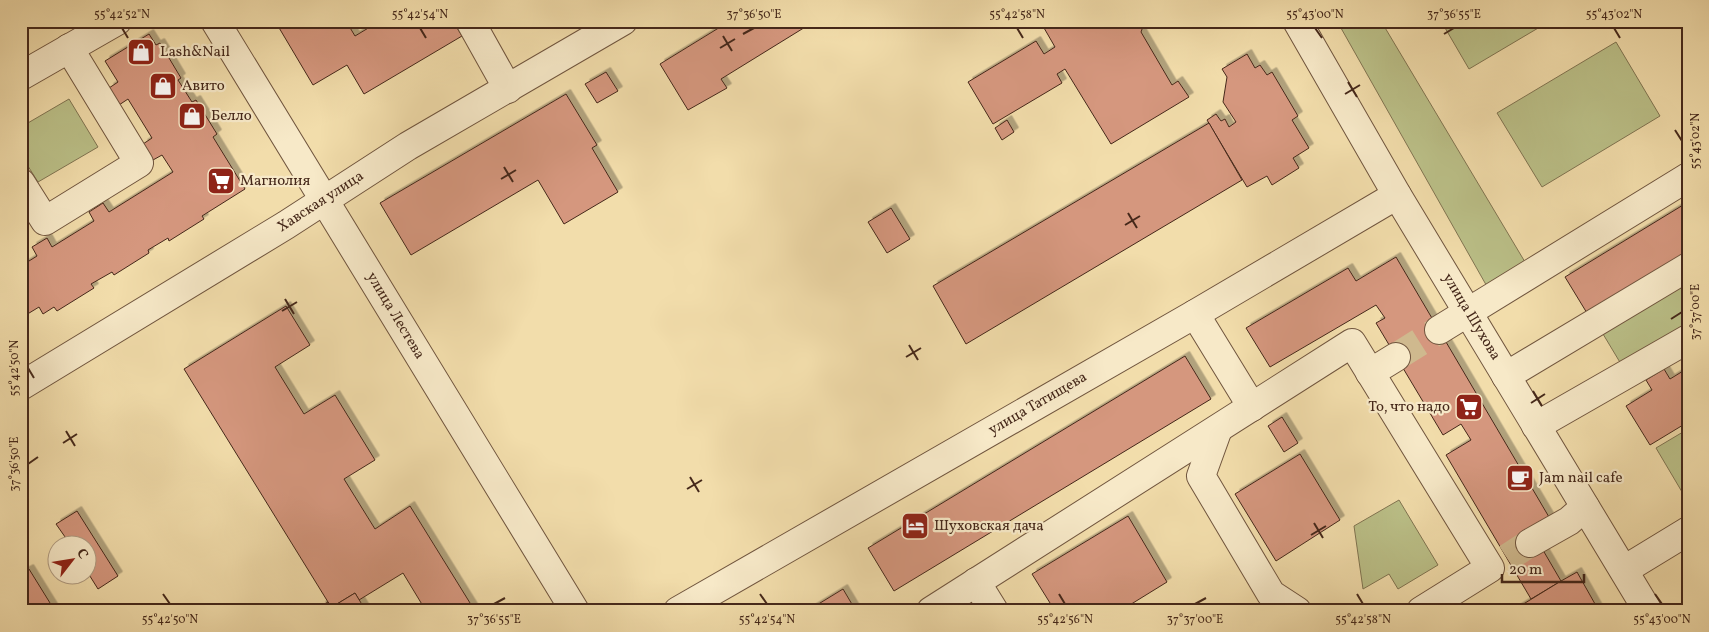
<svg xmlns="http://www.w3.org/2000/svg" width="1709" height="632" viewBox="0 0 1709 632" font-family="Vollkorn,serif">
<style>
.green{fill:#bbc088;stroke:#807451}
.building{fill:#d5977e;stroke:#45281a;filter:url(#shadow)}
.lines{fill:none;stroke-linecap:round;stroke-linejoin:round}
.minor-tunnel{stroke:#cfb98e;stroke-width:28;stroke-dasharray:28 14;stroke-linecap:butt}
.minor-casing{stroke:#70553e;stroke-width:30}
.minor{stroke:#f7e9c8;stroke-width:28}
.ticks{fill:none;stroke:#45281a;stroke-width:2}
.labels{text-anchor:middle;dominant-baseline:central;stroke-width:4.5;stroke-linejoin:round;paint-order:stroke}
.poi-label{font-size:15px;fill:#45281a;stroke:#f7e9c8;text-anchor:start}
.street-label{font-size:15px;fill:#45281a;stroke:#f7e9c8}
.neatline{fill:none;stroke:#45281a;stroke-width:2}
.ticks-label{font-size:12px;text-anchor:middle;fill:#45281a}
</style>
<defs>
<filter id="shadow"><feDropShadow dx="4.5" dy="-4.5" stdDeviation="0" flood-color="#0004"/></filter>
</defs>
<rect width="100%" height="100%" fill="#f2ddab"/>
<filter id="stains"><feTurbulence type="fractalNoise" baseFrequency=".004" numOctaves="4"/><feColorMatrix values="0 0 0 0 .2 0 0 0 0 .09 0 0 0 0 .02 0 0 0 .5 -.17"/></filter>
<radialGradient id="worn" r=".72"><stop offset=".6" stop-color="#630" stop-opacity="0"/><stop offset="1" stop-color="#630" stop-opacity=".3"/></radialGradient>
<g class="green">
<polygon points="1337,21 1381,21 1528,267 1489,290"/>
<polygon points="1441,21 1550,21 1469,69"/>
<polygon points="1616,42 1660,116 1542,187 1497,113"/>
<polygon points="69,99 98,147 38,182 21,155 21,127"/>
<polygon points="1688,276 1688,324 1621,364 1600,329"/>
<polygon points="1688,429 1688,502 1656,448"/>
<polygon points="1399,500 1438,565 1398,589 1389,574 1363,589 1354,526"/>
</g>
<g class="building">
<polygon points="275,21 346,21 355,36 380,21 453,21 462,36 364,94 347,65 313,85"/>
<polygon points="730,21 815,21 721,79 727,88 688,110 660,64"/>
<polygon points="1040,21 1145,21 1141,32 1172,85 1178,81 1189,97 1111,144 1065,69 1057,74 1062,83 993,124 968,82 1036,41 1044,54 1055,47"/>
<polygon points="149,34 156,45 160,43 181,78 178,80 192,102 196,100 217,134 213,137 245,189 202,216 204,219 169,241 168,238 148,250 149,253 114,275 112,272 91,284 94,288 57,311 54,307 43,314 39,307 21,318 21,266 37,256 32,247 47,238 52,247 94,221 89,212 103,203 109,212 173,172 162,155 153,160 143,144 152,138 128,99 119,105 109,88 118,82 105,61"/>
<polygon points="1247,54 1255,68 1260,65 1267,75 1272,72 1298,116 1292,120 1309,148 1293,158 1299,168 1272,185 1267,176 1247,187 1207,120 1216,114 1221,121 1225,119 1229,127 1236,122 1223,102 1227,77 1222,69"/>
<polygon points="606,72 618,91 597,103 585,84"/>
<polygon points="566,94 597,145 592,148 618,192 564,224 538,180 411,255 380,203"/>
<polygon points="1007,120 1014,132 1002,140 995,128"/>
<polygon points="1209,123 1242,180 966,344 933,286"/>
<polygon points="1688,202 1688,259 1590,318 1565,277"/>
<polygon points="891,208 910,239 887,253 868,222"/>
<polygon points="1396,257 1549,517 1540,545 1561,581 1531,599 1446,455 1471,440 1461,424 1443,435 1376,323 1385,318 1376,305 1270,367 1246,328 1348,268 1356,281"/>
<polygon points="286,306 310,345 275,367 304,414 335,395 375,460 344,479 375,529 410,506 475,611 426,611 403,573 359,600 355,593 332,607 328,602 184,369"/>
<polygon points="1185,356 1211,399 894,591 868,548"/>
<polygon points="1688,368 1688,422 1650,445 1626,406 1652,390 1646,380 1664,369 1670,379"/>
<polygon points="1282,417 1298,443 1284,452 1268,426"/>
<polygon points="1300,454 1340,520 1276,561 1235,494"/>
<polygon points="77,511 118,576 98,589 88,573 88,544 70,544 56,524"/>
<polygon points="1128,516 1167,582 1120,611 1055,611 1032,574"/>
<polygon points="29,569 55,611 21,611 21,573"/>
<polygon points="1577,572 1599,611 1512,611 1561,581"/>
<polygon points="843,589 856,611 807,611"/>
<polygon points="355,593 366,611 324,611 321,606 328,602 332,607"/>
</g>
<g class="lines">
<g class="minor-tunnel">
<polyline points="1396,357 1439,330"/>
<polyline points="1507,558 1530,543"/>
</g>
<g class="minor-casing">
<g id="minor">
<polyline points="215,21 575,611"/>
<polyline points="470,21 508,89"/>
<polyline points="1297,21 1397,195 1648,611"/>
<polyline points="21,76 117,21"/>
<polyline points="21,183 45,221 139,163 69,48"/>
<polyline points="1195,314 1252,407"/>
<polyline points="1439,330 1688,177"/>
<polyline points="1370,373 1396,357"/>
<polyline points="1506,376 1688,267"/>
<polyline points="21,386 286,225 408,146 623,21"/>
<polyline points="1536,426 1688,339"/>
<polyline points="1218,429 1201,476 1271,594 1297,611"/>
<polyline points="1530,543 1569,521 1585,507"/>
<polyline points="1624,570 1688,531"/>
<polyline points="976,582 994,611"/>
<polyline points="678,611 1195,314 1397,195"/>
<polyline points="931,611 1352,343 1490,568 1421,611"/>
</g>
</g>
<use href="#minor" class="minor"/>
</g>
<path class="ticks" d="M 122,28 L 128,38M 420,28 L 426,38M 1017,28 L 1023,38M 1315,28 L 1322,38M 1614,28 L 1620,38M 743,34 L 754,28M 1444,34 L 1454,28M 723,36 L 732,51M 720,48 L 735,39M 1348,82 L 1357,97M 1345,94 L 1360,85M 1675,130 L 1682,141M 504,167 L 513,182M 501,179 L 516,170M 1128,213 L 1137,228M 1125,225 L 1140,216M 285,299 L 294,314M 282,311 L 297,302M 1671,319 L 1682,312M 909,345 L 918,360M 906,357 L 921,348M 28,368 L 34,378M 1533,391 L 1542,406M 1531,403 L 1545,394M 66,431 L 75,446M 63,443 L 77,434M 28,464 L 38,457M 690,477 L 699,492M 687,489 L 702,480M 1314,523 L 1323,538M 1311,535 L 1326,526M 163,594 L 170,604M 760,594 L 767,604M 1059,594 L 1065,604M 1357,594 L 1363,604M 1655,594 L 1662,604M 494,604 L 505,598M 1195,604 L 1206,598"/>
<defs>
<g id="shop-square" transform="scale(1.4375)"><rect x="-9" y="-9" width="18" height="18" rx="4" fill="#8f2418" stroke="#f7e9c8"/><path d="M-5-2.5h2.3a2.7 3.5 0 0 1 5.4 0H5L5.5 6h-11ZM-1.5-2.5h3a1.5 2.3 0 0 0-3 0Z" fill="#fff"/></g>
<g id="supermarket-square" transform="scale(1.4375)"><rect x="-9" y="-9" width="18" height="18" rx="4" fill="#8f2418" stroke="#f7e9c8"/><path d="M-6-5.5h2.5l.6 2H6L4.5 2H-2.5L-4.4-4H-6ZM-1.5 3.2a1.3 1.3 0 1 0 .1 0ZM3 3.2a1.3 1.3 0 1 0 .1 0Z" fill="#fff"/></g>
<g id="cafe-square" transform="scale(1.4375)"><rect x="-9" y="-9" width="18" height="18" rx="4" fill="#8f2418" stroke="#f7e9c8"/><path d="M-5.5-4.5H6V0H3Q3 3.5 0 3.5H-2.5Q-5.5 3.5-5.5 0ZM3-3.2v2h1.7v-2ZM-6 4.5H4V6H-6Z" fill="#fff"/></g>
<g id="hotel-square" transform="scale(1.4375)"><rect x="-9" y="-9" width="18" height="18" rx="4" fill="#8f2418" stroke="#f7e9c8"/><path d="M-6-4.5h1.5V1H6V5H4.5V3h-9V5H-6ZM-4 0a1.8 1.8 0 1 1 3.6 0ZM.5 0V-2.5h3Q6-2.5 6 0Z" fill="#fff"/></g>
</defs>
<g fill-rule="evenodd">
<use href="#shop-square" x="141" y="52"/>
<use href="#shop-square" x="163" y="86"/>
<use href="#shop-square" x="192" y="116"/>
<use href="#supermarket-square" x="221" y="181"/>
<use href="#supermarket-square" x="1469" y="407"/>
<use href="#cafe-square" x="1520" y="478"/>
<use href="#hotel-square" x="915" y="526"/>
</g>
<g class="labels">
<g class="poi-label">
<text x="160" y="52">Lash&amp;Nail</text>
<text x="182" y="86">Авито</text>
<text x="211" y="116">Белло</text>
<text x="240" y="181">Магнолия</text>
<text x="1450" y="407" text-anchor="end">То, что надо</text>
<text x="1539" y="478">Jam nail cafe</text>
<text x="934" y="526">Шуховская дача</text>
</g>
<g class="street-label">
<text transform="translate(321 202) rotate(-33)">Хавская улица</text>
<text transform="translate(395 316) rotate(59)">улица Лестева</text>
<text transform="translate(1471 317) rotate(59)">улица Шухова</text>
<text transform="translate(1038 404) rotate(-30)">улица Татищева</text>
</g>
</g>
<rect width="1709" height="632" fill="none" stroke="#f2ddab" stroke-width="55"/>
<g transform="translate(72 560) rotate(59)"><circle r="24" fill="#f7e9c8" stroke="#b09c82"/>
<path d="M0-4L9 19L0 12L-9 19Z" fill="#8f2418"/>
<text y="-8" font-size="14" font-weight="bold" text-anchor="middle" fill="#45281a">С</text>
</g>
<path d="M1502 574v8h82v-8" fill="none" stroke="#45281a" stroke-width="2.5"/>
<text x="1509" y="574" font-size="15" fill="#45281a" stroke="#f7e9c8" stroke-width="4" paint-order="stroke">20 m</text>
<rect x="28" y="28" width="1654" height="576" class="neatline"/>
<g class="ticks-label">
<text x="122" y="18">55°42'52"N</text>
<text x="420" y="18">55°42'54"N</text>
<text x="754" y="18">37°36'50"E</text>
<text x="1017" y="18">55°42'58"N</text>
<text x="1315" y="18">55°43'00"N</text>
<text x="1454" y="18">37°36'55"E</text>
<text x="1614" y="18">55°43'02"N</text>
<text transform="translate(1695 141) rotate(-90)" y="4">55°43'02"N</text>
<text transform="translate(1695 312) rotate(-90)" y="4">37°37'00"E</text>
<text transform="translate(14 368) rotate(-90)" y="4">55°42'50"N</text>
<text transform="translate(14 464) rotate(-90)" y="4">37°36'50"E</text>
<text x="170" y="623">55°42'50"N</text>
<text x="494" y="623">37°36'55"E</text>
<text x="767" y="623">55°42'54"N</text>
<text x="1065" y="623">55°42'56"N</text>
<text x="1195" y="623">37°37'00"E</text>
<text x="1363" y="623">55°42'58"N</text>
<text x="1662" y="623">55°43'00"N</text>
</g>
<rect width="100%" height="100%" filter="url(#stains)"/>
<rect width="100%" height="100%" fill="url(#worn)"/>
</svg>
